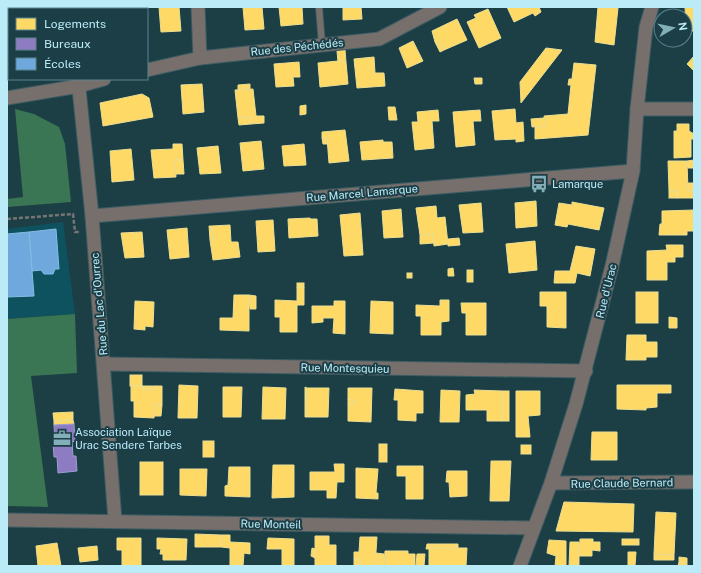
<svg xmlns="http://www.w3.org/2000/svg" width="701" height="573" viewBox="0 0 701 573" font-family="'Public Sans',sans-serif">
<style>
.built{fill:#0e525f}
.green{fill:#3a7554}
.homes{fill:#ffd966;stroke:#eade92}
.offices{fill:#8e7cc3;stroke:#9b9dd3}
.schools{fill:#6fa8dc;stroke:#86bce4}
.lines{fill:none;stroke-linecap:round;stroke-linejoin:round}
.service-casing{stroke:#3c5c63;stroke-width:8}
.minor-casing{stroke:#3c5c63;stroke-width:15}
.path{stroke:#757575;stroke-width:2.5;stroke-dasharray:4 2;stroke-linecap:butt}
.service{stroke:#776f6c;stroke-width:6}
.minor{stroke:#776f6c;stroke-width:13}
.labels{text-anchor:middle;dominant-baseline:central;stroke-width:4;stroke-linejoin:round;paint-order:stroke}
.street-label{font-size:11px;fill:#baebf7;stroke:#1c3e46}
.poi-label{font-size:11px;fill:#baebf7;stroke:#1c3e46;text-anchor:start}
</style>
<rect width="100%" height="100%" fill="#1c3f46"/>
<polygon class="built" points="63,222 75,314 7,319 7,229"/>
<g class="green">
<polygon points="15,109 34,114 59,127 65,144 71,202 7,207 7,199 23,197"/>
<polygon points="75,314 77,373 31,376 48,507 7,506 7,319"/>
</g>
<g class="homes">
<polygon points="159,7 179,7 181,31 161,32"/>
<polygon points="243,7 262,7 264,29 245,30"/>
<polygon points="279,7 302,7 303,24 281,26"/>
<polygon points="343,7 361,7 362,19 343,20"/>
<polygon points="507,7 539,7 541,12 535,16 533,13 514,22"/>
<polygon points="598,7 618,8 614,45 595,42"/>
<polygon points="685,7 694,7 694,31 686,31"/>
<polygon points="488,9 501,38 479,48 467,22 476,18 474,15"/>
<polygon points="457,19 467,40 444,50 441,44 435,42 432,31"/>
<polygon points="413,41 423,61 407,68 399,48"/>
<polygon points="435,42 441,44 444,50 440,52"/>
<polygon points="546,48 562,50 521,103 520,82"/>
<polygon points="345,50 346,62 338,62 337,51"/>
<polygon points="694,56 694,71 687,64"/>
<polygon points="374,57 375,73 384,73 385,86 357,88 354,59"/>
<polygon points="338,61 346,62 348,84 320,87 318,63"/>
<polygon points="299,62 300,77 293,77 294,86 276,87 274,64"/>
<polygon points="574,63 596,65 588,135 535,139 535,127 545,126 544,116 568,114 571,85 568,85 569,79 572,79"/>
<polygon points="474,78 482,78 482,84 475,84"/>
<polygon points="202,84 204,112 183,114 181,85"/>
<polygon points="250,84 250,89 238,90 238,85"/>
<polygon points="253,89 256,116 264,116 264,123 251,124 251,117 238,118 235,90"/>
<polygon points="142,94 149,98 153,117 103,126 100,103"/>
<polygon points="306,105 306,114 300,115 300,106"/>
<polygon points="388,107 395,107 397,120 389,120"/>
<polygon points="515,109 516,123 523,122 524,141 516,142 516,139 495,140 492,111"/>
<polygon points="438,110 439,121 432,121 434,148 415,150 412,122 418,122 417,112"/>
<polygon points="480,110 481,121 473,121 475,145 456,147 453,112"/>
<polygon points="251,117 251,124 239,125 238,118"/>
<polygon points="544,118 545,126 532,127 531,119"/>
<polygon points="677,124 689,124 689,131 694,134 694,139 691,139 691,157 674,158 674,131 677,131"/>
<polygon points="345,130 349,161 329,163 327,138 322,138 322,132"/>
<polygon points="322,138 327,138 328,144 323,144"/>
<polygon points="383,140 383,142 392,142 393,158 362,160 360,142"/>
<polygon points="261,141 264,169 243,171 240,143"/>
<polygon points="173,144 182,144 183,160 175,160 176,177 154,178 151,150 173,149"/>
<polygon points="304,144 306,165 284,166 282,146"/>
<polygon points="218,146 221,173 200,174 197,148"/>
<polygon points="131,149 134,180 112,182 110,151"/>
<polygon points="175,160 183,160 184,174 176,174"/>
<polygon points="694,160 694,168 688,168 687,161"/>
<polygon points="668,161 687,161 688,191 694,191 694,198 677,198 677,191 669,191"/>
<polygon points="688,183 693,183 694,191 688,191"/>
<rect x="669" y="191" width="8" height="7"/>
<polygon points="536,201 537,226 516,228 515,203"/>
<polygon points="572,202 604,208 599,230 568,224 567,227 555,225 559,203 572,205"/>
<polygon points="481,203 483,232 463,233 459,205"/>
<polygon points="436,206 437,218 445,217 448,244 434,246 433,234 420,235 416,208"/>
<polygon points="401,209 403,237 384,238 382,211"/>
<polygon points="694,210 694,231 687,231 687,235 659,235 660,224 662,224 662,211"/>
<polygon points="360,213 363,255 344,256 340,215"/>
<polygon points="310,218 310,219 317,219 318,236 289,238 288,219"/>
<polygon points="273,220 275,251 258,252 256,221"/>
<polygon points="230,225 231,242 238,242 240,257 213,260 210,240 213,240 212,226"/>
<polygon points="209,226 212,226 213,240 210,240"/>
<polygon points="187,228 189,257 170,259 167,230"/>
<polygon points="142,232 144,257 125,258 121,233"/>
<polygon points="433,234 434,243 420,244 420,235"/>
<polygon points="459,238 460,245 448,246 448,239"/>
<polygon points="535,241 537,270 509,273 506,244"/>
<polygon points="666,245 683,245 683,257 675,257 675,262 667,262 667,280 647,280 647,251 667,250"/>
<polygon points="576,246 595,249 590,276 577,273 575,283 554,283 555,271 570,271"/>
<polygon points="453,268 454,276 448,276 448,269"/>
<rect x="467" y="270" width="6" height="12"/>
<rect x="407" y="273" width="5" height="5"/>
<rect x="297" y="283" width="7" height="4"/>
<polygon points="297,287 304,287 304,305 297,305 297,332 280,332 280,317 275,317 275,300 297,301"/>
<polygon points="540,292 566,292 566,328 547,327 547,306 540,306"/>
<rect x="636" y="292" width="22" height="31"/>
<polygon points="234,295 249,295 249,331 220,330 220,318 233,318"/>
<polygon points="249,295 256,296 256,309 250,309"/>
<polygon points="440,300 449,300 449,321 441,322 441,335 421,335 421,316 416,316 416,305 440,306"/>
<polygon points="135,301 154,302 153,327 145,326 145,330 134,329"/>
<polygon points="334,301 345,301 345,334 333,333 334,318 323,318 323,322 312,323 312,306 334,306"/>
<polygon points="371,301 393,302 393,334 370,333"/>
<polygon points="461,303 486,303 486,335 466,335 466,313 462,313"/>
<polygon points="669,317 677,318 677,328 669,328"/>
<polygon points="627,335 646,335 646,342 657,342 657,357 646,357 646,360 626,360"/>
<rect x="130" y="375" width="12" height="11"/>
<polygon points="179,385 198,386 197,418 178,418"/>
<polygon points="617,385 671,385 671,393 657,393 657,407 646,408 646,410 617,409"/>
<polygon points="131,386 143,386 143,389 155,389 155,386 162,386 162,405 155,405 154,418 134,417 134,401 131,401"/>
<rect x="143" y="386" width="12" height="3"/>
<polygon points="223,387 242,387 241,417 223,417"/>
<polygon points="263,387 286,388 285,419 262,419"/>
<polygon points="305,387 307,388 307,399 309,399 308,417 305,417"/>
<polygon points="307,388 329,388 328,417 308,417"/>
<polygon points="348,388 372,388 371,422 348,421 348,404 354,404 354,400 348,400"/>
<polygon points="395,389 423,391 423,413 416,413 416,421 398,420 398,400 394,400"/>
<polygon points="441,390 460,391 459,422 440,422"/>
<polygon points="474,390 502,391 502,421 487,421 487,410 466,410 466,395 475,394"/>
<rect x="502" y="391" width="7" height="30"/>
<polygon points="516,391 540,391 540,415 528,416 530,437 516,437"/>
<rect x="348" y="400" width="6" height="4"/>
<polygon points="155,405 162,405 161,416 154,416"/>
<polygon points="73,412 73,420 54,421 53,413"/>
<polygon points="73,420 74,424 54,425 54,421"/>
<polygon points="592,432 617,432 617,460 591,460"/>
<rect x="203" y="441" width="11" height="16"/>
<rect x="379" y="444" width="8" height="18"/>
<rect x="521" y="445" width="10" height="9"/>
<polygon points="491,461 511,461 509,501 490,501"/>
<rect x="140" y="462" width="23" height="33"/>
<polygon points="334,464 344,464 344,482 337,482 336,498 327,498 327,490 310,490 310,472 335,472"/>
<polygon points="273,465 294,465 294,497 272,498"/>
<polygon points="397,466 423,466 423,499 406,499 406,476 397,476"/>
<polygon points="229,467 250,467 250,497 225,496 225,486 228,485"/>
<polygon points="356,468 378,469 376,493 378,493 378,499 356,498"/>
<polygon points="180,469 207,469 206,496 180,495"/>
<polygon points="447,471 467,471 467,496 450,497 449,482 446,482"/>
<polygon points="564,502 634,504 633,532 556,531"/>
<polygon points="656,512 676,513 674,555 654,554"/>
<polygon points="195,534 221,535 221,547 195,547"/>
<polygon points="221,535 230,535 230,542 250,543 250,554 244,553 243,566 230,566 230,548 221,547"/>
<polygon points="315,536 329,536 329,545 336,545 336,566 315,566"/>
<polygon points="360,537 377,537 375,566 359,566 359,559 354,559 354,552 359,552"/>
<polygon points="117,538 141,538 141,566 122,566 122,550 117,550"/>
<polygon points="157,538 187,539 186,560 163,560 163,554 160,554 161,549 157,549"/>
<polygon points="268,538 294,539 294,566 282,566 282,549 267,549"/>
<polygon points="580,539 593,539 593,542 600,542 600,551 592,550 592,556 579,556"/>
<rect x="622" y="539" width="17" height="6"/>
<polygon points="549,540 566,541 566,566 555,566 556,556 547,553"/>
<polygon points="570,542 579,542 579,566 569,566"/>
<polygon points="57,543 61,566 38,566 36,546"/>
<polygon points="427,544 458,544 458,548 426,549"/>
<polygon points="97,546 98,560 80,562 78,548"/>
<polygon points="312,548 315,549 315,558 311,556"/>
<polygon points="429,548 467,548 466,566 429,566"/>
<polygon points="385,551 408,551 408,554 415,554 415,566 384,566"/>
<polygon points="628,552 636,552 635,566 628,566"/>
<polygon points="376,553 384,554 384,566 375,565"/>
<polygon points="417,554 425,554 424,566 416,566"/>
<polygon points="654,554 674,555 674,560 654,560"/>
<polygon points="679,557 687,558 687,563 679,562"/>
<rect x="354" y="559" width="5" height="7"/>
<polygon points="679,562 687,563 687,566 678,566"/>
</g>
<polygon class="offices" points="74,424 75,441 72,442 73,456 76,456 77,471 58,473 57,457 54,457 53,443 55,443 54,425"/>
<g class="schools">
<polygon points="56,229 59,269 55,269 53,274 44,274 41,270 32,271 29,232"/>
<polygon points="29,232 34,296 7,297 7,234"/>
</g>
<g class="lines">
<g class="service-casing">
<polyline id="service" points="319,7 322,45"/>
</g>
<g class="minor-casing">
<g id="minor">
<polyline points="73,7 73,9"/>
<polyline points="198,7 200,58"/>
<polyline points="147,70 200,58 379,39 440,7"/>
<polyline points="78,79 92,216 115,521"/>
<polyline points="7,98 79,86 104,79"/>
<polyline points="637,109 694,109"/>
<polyline points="92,216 633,171"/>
<polyline points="104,364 586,371"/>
<polyline points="551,483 694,482"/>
<polyline points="7,520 534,528"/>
<polyline points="520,566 551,483 576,404 612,266 633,171 637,109 646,27 652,7"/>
</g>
</g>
<polyline class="path" points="7,219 73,214 75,232 80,232"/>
<use href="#service" class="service"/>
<use href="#minor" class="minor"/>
</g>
<defs>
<g id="bus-bare" transform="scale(1.38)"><path d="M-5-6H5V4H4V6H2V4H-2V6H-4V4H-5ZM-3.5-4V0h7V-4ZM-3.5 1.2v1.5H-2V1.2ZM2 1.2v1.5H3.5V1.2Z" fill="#83afb9" stroke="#1c3e46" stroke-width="2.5" paint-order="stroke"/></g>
<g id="office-bare" transform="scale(1.38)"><path d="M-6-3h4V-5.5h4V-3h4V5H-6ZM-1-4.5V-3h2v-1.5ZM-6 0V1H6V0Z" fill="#83afb9" stroke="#1c3e46" stroke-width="2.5" paint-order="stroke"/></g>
</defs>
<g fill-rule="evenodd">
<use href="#bus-bare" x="539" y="184"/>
<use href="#office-bare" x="62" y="438"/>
</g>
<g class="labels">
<g class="street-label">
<text transform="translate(297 47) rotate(-6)">Rue des Péchédés</text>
<text transform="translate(362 193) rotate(-5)">Rue Marcel Lamarque</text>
<text transform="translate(606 291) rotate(-76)">Rue d'Urac</text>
<text transform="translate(99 304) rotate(-95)">Rue du Lac d'Ourrec</text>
<text transform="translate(345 368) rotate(1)">Rue Montesquieu</text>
<text transform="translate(622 483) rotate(-1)">Rue Claude Bernard</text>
<text transform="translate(271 524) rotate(1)">Rue Monteil</text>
</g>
<g class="poi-label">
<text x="552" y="184">Lamarque</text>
<text x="75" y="432">Association Laïque<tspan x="75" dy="13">Urac Sendere Tarbes</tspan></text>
</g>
</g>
<rect width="701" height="573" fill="none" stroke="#baebf7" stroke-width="16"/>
<rect x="8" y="8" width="140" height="72" fill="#1c3e46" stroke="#5b838d"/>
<rect x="16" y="18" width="20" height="12" fill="#ffd966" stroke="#5b838d"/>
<text x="44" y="28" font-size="12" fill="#baebf7">Logements</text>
<rect x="16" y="38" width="20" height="12" fill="#8e7cc3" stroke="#5b838d"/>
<text x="44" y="48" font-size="12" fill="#baebf7">Bureaux</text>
<rect x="16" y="58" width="20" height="12" fill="#6fa8dc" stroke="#5b838d"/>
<text x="44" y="68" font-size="12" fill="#baebf7">Écoles</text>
<g transform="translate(673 28) rotate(81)"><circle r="19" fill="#1c3e46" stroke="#5b838d"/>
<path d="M0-3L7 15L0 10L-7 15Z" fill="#83afb9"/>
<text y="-6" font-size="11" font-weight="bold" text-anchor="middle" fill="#baebf7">N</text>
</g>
</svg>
